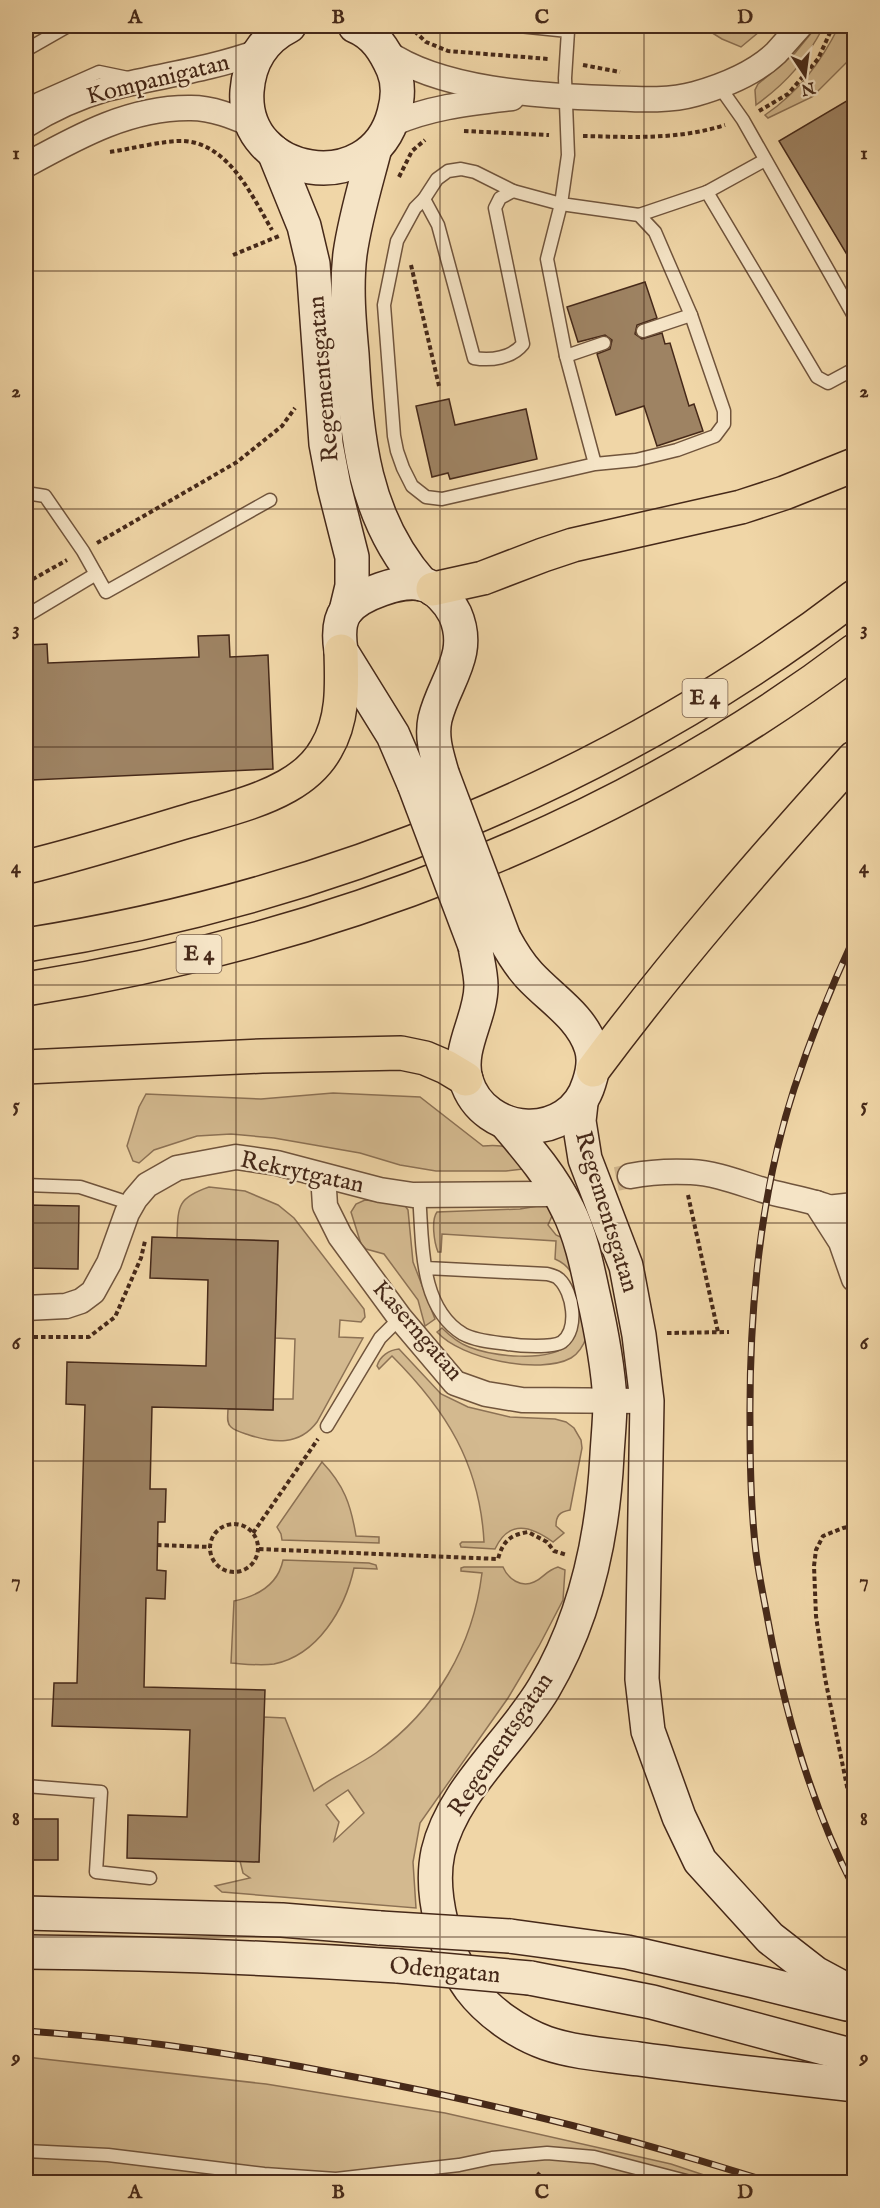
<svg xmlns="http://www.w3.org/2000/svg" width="880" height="2208" viewBox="0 0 880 2208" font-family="'IM FELL English',serif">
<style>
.green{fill:#d3b98f;stroke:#8c7154;stroke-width:1.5;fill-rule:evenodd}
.building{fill:#9e8363;stroke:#462919;stroke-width:1.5}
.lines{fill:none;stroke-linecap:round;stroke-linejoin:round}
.street-tunnel{stroke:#ceb38b;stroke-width:24;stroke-dasharray:24 12;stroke-linecap:butt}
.lane-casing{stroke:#70543c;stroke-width:15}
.street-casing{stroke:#70543c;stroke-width:27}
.secondary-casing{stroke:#462919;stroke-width:36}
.highway-casing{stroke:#462919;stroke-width:36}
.path{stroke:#462919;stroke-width:4;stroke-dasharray:4.5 3;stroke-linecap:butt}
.lane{stroke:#f5e4c6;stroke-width:12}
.street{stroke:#f5e4c6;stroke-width:24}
.secondary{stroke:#f5e4c6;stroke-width:33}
.highway{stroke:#f0d6a7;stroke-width:33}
.rail-casing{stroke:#462919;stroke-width:7}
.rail{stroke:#f5e4c6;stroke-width:4.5;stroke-dasharray:14;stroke-linecap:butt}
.secondary-bridge-casing{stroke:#462919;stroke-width:36;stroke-linecap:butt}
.secondary-bridge{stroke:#f5e4c6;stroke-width:33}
.grid{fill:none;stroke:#462919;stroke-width:1.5;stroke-opacity:0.55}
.labels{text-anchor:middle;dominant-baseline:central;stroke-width:4.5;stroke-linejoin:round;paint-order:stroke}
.shield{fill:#f5e4c6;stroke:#7a614d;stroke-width:1.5}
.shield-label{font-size:22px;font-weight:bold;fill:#462919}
.street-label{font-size:24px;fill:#462919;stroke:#f5e4c6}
.neatline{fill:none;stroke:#462919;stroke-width:2}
.grid-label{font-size:20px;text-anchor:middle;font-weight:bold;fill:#462919}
</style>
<rect width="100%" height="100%" fill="#f0d6a7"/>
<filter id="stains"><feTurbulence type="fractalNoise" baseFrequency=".00333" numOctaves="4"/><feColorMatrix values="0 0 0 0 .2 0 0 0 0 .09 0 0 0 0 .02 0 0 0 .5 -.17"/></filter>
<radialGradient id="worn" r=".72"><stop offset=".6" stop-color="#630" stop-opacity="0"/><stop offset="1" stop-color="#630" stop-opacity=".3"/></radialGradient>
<g class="green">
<polygon points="701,26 766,26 741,47 722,39"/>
<path d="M 817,26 L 824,26 C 805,61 789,81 756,105 L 755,90 L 758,84 L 795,53 Z"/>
<path d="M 839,26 L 854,26 L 854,55 L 812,97 L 768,118 L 765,115 C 799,92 821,62 839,26 Z"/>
<path d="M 333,1093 L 420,1097 L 483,1146 C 511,1143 513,1151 532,1168 L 506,1171 L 436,1171 L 400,1165 L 360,1153 L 274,1138 L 231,1134 L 197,1136 L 154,1150 L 139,1163 L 133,1161 L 127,1146 L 139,1107 L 146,1094 L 261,1099 Z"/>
<path d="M 209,1187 L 245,1191 L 278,1205 L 294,1218 L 364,1309 L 365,1317 L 361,1322 L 340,1320 L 339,1337 L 363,1338 L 317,1422 C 299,1446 274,1443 249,1435 C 243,1433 235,1431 231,1427 C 226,1423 228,1415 228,1409 L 273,1410 L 273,1399 L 293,1399 L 295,1339 L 275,1338 L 278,1241 L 177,1238 C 178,1206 177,1198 209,1187 Z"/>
<polygon points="365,1200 404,1204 408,1210 413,1262 435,1319 425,1326 418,1300 384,1254 366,1249 361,1244 351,1212 356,1204"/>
<path d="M 556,1203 L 557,1205 L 548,1225 L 556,1235 L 569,1241 C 572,1256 590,1326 587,1336 C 584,1344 580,1353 571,1358 C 540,1375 461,1359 437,1332 L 442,1328 C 450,1336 458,1343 469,1347 C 492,1356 547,1363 568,1345 C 580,1334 580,1287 572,1274 C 568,1266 562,1262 555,1259 L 556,1241 L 442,1234 L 441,1252 L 438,1252 C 434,1242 431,1220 437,1212 L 520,1209 Z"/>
<path d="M 399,1349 L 441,1394 L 468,1407 L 510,1417 L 555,1419 L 566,1422 L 574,1428 L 581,1440 L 582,1448 L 570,1510 C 560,1512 556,1515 556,1526 L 564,1533 L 553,1542 C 531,1526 509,1519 495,1549 L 461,1547 L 460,1544 L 462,1542 L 484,1542 C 480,1464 446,1410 392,1356 L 379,1369 L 377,1366 C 380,1356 389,1350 399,1349 Z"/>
<path d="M 322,1462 C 344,1485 351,1505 356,1536 L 379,1537 L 379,1543 L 282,1540 L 281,1534 L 277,1527 Z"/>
<path d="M 283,1560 L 369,1563 L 376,1565 L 377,1569 L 354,1568 C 345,1609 318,1655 274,1664 C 260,1666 245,1664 231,1663 L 234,1601 C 258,1596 278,1585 283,1560 Z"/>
<path d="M 464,1567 L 503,1567 C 508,1579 521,1588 534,1582 C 544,1578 545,1571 558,1567 L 565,1570 L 563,1600 L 539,1646 L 508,1698 L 420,1823 L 413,1862 L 416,1908 L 222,1892 L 215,1886 L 250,1878 L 243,1873 L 240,1861 L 259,1862 L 264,1717 L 285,1718 L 314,1791 C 333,1776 356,1767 376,1753 C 436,1710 473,1646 482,1573 L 461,1571 L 461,1568 ZM 348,1790 L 364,1813 L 334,1841 L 339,1822 L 326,1805 Z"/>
<polygon points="26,2057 266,2084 445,2113 671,2164 725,2182 26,2182"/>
</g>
<g class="building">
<polygon points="855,96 855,268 779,141"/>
<polygon points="645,282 657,318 637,325 635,334 642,339 662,333 665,344 670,343 689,406 694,404 703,431 657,446 644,406 616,415 597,354 610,349 612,340 605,335 578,342 567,307"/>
<polygon points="449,399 455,425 526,409 537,459 450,479 448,473 432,477 416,406"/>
<polygon points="229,635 230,657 268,655 273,769 32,780 31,758 26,758 26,645 47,644 48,663 199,657 198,636"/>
<polygon points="26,1205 79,1206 78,1269 26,1268"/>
<polygon points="152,1237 278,1241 273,1410 152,1407 150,1489 166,1489 165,1522 158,1522 157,1570 166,1571 165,1599 146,1598 144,1687 265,1690 259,1862 127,1858 128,1815 187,1817 190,1730 52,1726 54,1683 77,1683 85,1405 66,1404 67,1362 206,1366 208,1280 150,1278"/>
<rect x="26" y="1819" width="32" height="41"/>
</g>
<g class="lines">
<polyline class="street-tunnel" points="546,1194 630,1176"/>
<g class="lane-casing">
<g id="lane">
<polyline points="519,26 568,31 565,78 568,155 561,204 547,259 566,356 595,464 636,460 677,450 715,436 724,424 724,411 691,315 671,269 655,232 639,215 561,204 513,191 475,172 461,169 448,171 437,179 424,199 415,208 397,241 384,305 394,436 397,451 403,468 412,486 426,497 442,499 595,464"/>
<polyline points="26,50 68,26"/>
<polyline points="719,86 743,120 854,316"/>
<polyline points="26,113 38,99 99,72 128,78"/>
<polyline points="707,192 817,377 828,383 854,369"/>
<path d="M 424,199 L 438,225 L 474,358 C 491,361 512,358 523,344 L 495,208 L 500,198 L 513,191"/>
<polyline points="639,215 707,192 765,160"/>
<polyline points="643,331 691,315"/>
<polyline points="566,356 604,343"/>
<polyline points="26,493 45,496 83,551 106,592 270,500"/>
<polyline points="26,616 96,574"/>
<polyline points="26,1185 80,1187 132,1204"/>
<path d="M 419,1195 C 423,1240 418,1307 463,1334 C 476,1341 493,1342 508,1344 C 519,1346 553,1348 562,1342 C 579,1329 573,1292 559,1279 C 556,1276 551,1275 547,1274 L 426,1268"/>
<polyline points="826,1202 854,1199"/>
<polyline points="327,1426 380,1338 400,1318"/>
<polyline points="26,1786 101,1792 96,1872 150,1878"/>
<polyline points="26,2151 108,2155 264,2174 336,2179 459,2165 492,2158 547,2153 594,2157 690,2182"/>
</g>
</g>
<g class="street-casing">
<g id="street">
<path d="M 385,51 C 439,90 540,96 605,98 C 634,99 667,102 695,94 C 723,86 755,73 776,53 C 784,44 792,35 800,26"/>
<path d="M 392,124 C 430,107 470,103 512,98"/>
<path d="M 26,125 C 50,110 78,97 106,89 C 157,76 208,70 258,52"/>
<path d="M 26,165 C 77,137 130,107 191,108 C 213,108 234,117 253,125"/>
<path d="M 630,1176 C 650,1172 670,1171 691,1172 C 715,1173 740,1183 763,1190 C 793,1199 831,1201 854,1223"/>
<polyline points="326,1177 324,1190 325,1206 340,1236 400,1318 455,1383 486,1394 522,1400 647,1401"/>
<polyline points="816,1203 841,1242 854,1279"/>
<polyline points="26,1308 66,1306 81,1301 93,1292 109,1263 127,1213 135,1199 147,1185 177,1168 236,1157 277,1163 380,1190 413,1195 546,1194"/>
</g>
</g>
<g class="secondary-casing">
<g id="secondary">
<path d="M 289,26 C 263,39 249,63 247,91 C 241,178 372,199 394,113 C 398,99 399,83 393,69 C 385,51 375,34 355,26"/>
<path d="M 375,148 C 366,183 355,218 350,254 C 346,287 349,321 352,354 C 357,439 363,517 422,584"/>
<polyline points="274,152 304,226 313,264 326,444 334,486 352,557 352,586 346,611"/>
<path d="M 414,784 L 393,735 L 341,651 C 339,638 338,622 346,611 C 359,594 402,579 422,584 C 436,587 449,602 455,614 C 473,655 444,681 435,719 C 431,738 437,755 442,773"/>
<path d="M 475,946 C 477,959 481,973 481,986 C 481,1018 457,1048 466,1080 C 484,1139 571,1143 589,1083 C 593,1071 595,1059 591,1047 C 581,1016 551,999 529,975 C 519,964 511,951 504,938"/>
<polyline points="581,1103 579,1121 585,1159 626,1266 639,1335 647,1401 642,1679 648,1731 679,1817 700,1861 770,1938 815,1973 854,1994"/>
<path d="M 505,1122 C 528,1149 553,1178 568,1210 C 581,1236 587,1266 593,1294 C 601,1329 608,1365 610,1401 C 610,1419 608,1437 607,1455 C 603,1537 586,1617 544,1688 C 512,1742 452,1790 438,1852 C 429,1894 445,1953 470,1988 C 488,2012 518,2033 546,2043 C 575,2053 609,2055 639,2059 C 711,2069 783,2077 854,2085"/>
<polyline points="26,1913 282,1920 380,1928"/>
<polyline points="510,1936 627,1952 754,1981 847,2004"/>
<path d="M 26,1952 C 150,1953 274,1958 398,1966"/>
<polyline points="530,1978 652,2002 854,2056"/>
</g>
</g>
<g class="highway-casing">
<g id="highway">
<polyline points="433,589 483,578 543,555 573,545 741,507 784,493 854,465"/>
<path d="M 26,867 C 80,854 134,837 188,821 C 221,811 257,803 287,786 C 303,777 317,765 326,749 C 344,719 342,684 341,651"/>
<path d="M 26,945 C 324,898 614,781 854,597"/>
<path d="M 26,989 C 320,942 615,832 854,651"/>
<polyline points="26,1067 262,1056 401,1053 425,1058 446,1067 466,1079"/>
<path d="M 593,1070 C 674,961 763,859 854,758"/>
</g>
</g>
<g class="path">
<polyline points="409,26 426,42 448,51 549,59"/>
<polyline points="583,65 620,72"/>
<polyline points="759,111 788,94 818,59 833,26"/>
<polyline points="464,131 549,135"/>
<path d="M 583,136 C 632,137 678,140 725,125"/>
<path d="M 110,152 C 130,149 166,140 184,141 C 229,144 252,196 272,230"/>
<polyline points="399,177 412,151 425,140"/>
<polyline points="233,255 279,236"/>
<polyline points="411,265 439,386"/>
<polyline points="97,543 237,462 282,426 295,408"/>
<polyline points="26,583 67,560"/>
<polyline points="688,1195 718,1332"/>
<polyline points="667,1333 729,1332"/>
<polyline points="26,1337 89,1337 115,1317 141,1258 145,1241"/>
<circle cx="234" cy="1548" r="24"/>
<polyline points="854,1526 843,1528 823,1536 816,1550 814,1566 816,1616 825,1678 854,1821"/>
<polyline points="253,1533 318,1439"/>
<polyline points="157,1545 210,1547"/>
<path d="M 259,1549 L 498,1559 C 503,1541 510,1535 528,1532 L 547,1542 L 554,1551 L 567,1555"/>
<polyline points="537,2173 547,2182"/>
</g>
<use href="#lane" class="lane"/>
<use href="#street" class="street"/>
<use href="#secondary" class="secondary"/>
<use href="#highway" class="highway"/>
<g class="rail-casing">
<g id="rail">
<path d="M 854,938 C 831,987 811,1037 794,1089 C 759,1197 749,1312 750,1425 C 750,1468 751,1511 756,1553 C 759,1576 764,1599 768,1621 C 785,1713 811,1805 854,1888"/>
<path d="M 26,2031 C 132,2038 239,2054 344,2075 C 489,2102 630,2138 770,2182"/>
</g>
</g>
<use href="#rail" class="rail"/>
<g class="secondary-bridge-casing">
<g id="secondary-bridge">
<polyline points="442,773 504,938"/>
<polyline points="414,784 475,946"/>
<polyline points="380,1928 510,1936"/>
<polyline points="398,1966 530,1978"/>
</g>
</g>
<use href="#secondary-bridge" class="secondary-bridge"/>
</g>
<path class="grid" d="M 236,26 L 236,2182M 440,26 L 440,2182M 644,26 L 644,2182M 26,271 L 854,271M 26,509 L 854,509M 26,747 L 854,747M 26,985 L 854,985M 26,1223 L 854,1223M 26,1461 L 854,1461M 26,1699 L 854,1699M 26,1937 L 854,1937"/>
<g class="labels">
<g class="shield">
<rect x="682.5" y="679" width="45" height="38" rx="4.5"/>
<rect x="176.5" y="935" width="45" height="38" rx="4.5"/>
</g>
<g class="shield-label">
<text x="705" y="698">E 4</text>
<text x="199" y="954">E 4</text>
</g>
<g class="street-label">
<text transform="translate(158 80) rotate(-14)">Kompanigatan</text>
<text transform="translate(324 379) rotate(-95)">Regementsgatan</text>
<text transform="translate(302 1173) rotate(12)">Rekrytgatan</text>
<text transform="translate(606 1212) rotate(73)">Regementsgatan</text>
<text transform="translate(417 1331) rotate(49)">Kaserngatan</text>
<text transform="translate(501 1745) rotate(-56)">Regementsgatan</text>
<text transform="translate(445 1971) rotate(5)">Odengatan</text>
</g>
</g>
<rect width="880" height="2208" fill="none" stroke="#f0d6a7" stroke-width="66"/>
<g transform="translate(805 75) rotate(167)" stroke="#f5e4c6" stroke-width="4.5" paint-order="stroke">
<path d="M0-4.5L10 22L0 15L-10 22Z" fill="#462919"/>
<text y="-9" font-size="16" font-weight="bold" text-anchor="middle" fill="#462919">N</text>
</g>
<rect x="33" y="33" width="814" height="2142" class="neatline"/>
<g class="grid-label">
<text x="135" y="23">A</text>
<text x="338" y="23">B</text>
<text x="542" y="23">C</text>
<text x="745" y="23">D</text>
<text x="16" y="159">1</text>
<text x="864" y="159">1</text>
<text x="16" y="397">2</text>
<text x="864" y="397">2</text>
<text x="16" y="635">3</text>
<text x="864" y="635">3</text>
<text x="16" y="873">4</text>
<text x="864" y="873">4</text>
<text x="16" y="1111">5</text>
<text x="864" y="1111">5</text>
<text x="16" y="1349">6</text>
<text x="864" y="1349">6</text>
<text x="16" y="1587">7</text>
<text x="864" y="1587">7</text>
<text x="16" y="1825">8</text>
<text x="864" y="1825">8</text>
<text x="16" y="2063">9</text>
<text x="864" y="2063">9</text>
<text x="135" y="2198">A</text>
<text x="338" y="2198">B</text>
<text x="542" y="2198">C</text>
<text x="745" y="2198">D</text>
</g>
<rect width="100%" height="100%" filter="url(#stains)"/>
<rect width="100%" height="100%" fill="url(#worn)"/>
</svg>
